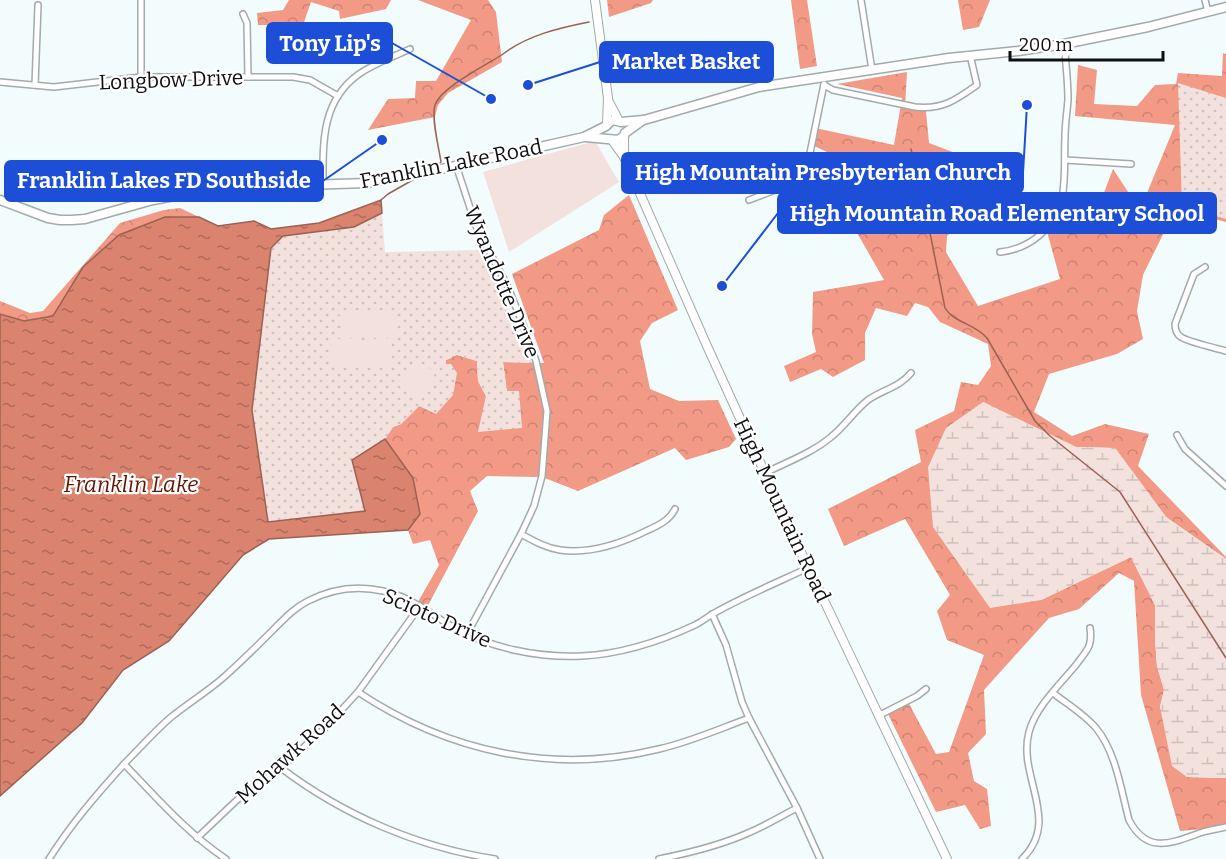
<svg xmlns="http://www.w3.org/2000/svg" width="1226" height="859" viewBox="0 0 1226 859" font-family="Bitter,serif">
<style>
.forest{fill:url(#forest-crowns)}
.wetland{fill:url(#wetland-marsh)}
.park{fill:url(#park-dots)}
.pitch{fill:#f3e1dd}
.water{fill:url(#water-ripples);stroke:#9c6153;stroke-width:1.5}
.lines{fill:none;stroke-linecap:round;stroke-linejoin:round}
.stream{stroke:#9c6153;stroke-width:1.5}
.minor-casing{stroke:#a2aaab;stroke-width:8}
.secondary-casing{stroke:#a2aaab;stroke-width:10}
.primary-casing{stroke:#a2aaab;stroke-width:11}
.minor{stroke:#fff;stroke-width:5}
.secondary{stroke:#fff;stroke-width:8}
.primary{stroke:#fff;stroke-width:8}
.labels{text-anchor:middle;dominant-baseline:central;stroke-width:4.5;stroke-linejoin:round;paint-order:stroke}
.street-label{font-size:21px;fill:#0d0f10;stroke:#fff}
.water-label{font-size:22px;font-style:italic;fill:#621505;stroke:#fff}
.leader{fill:none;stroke:#1d4ed8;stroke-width:2}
.callout-dot{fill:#1d4ed8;stroke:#fff;stroke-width:2}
.callout{fill:#1d4ed8;stroke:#1d4ed8;stroke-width:2}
.callout-label{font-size:22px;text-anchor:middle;font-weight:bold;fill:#fff}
</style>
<defs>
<pattern id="forest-crowns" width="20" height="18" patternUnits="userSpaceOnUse" patternTransform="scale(1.5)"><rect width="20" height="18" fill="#f29a86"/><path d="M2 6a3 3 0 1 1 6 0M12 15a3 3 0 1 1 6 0" fill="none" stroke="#ce8473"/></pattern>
<pattern id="wetland-marsh" width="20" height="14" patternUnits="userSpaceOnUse" patternTransform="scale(1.5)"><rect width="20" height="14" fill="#f3e1dd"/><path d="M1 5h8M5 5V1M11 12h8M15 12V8" fill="none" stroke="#cfc0bd"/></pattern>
<pattern id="park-dots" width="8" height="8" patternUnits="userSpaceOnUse" patternTransform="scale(1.5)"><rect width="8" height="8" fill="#f3e1dd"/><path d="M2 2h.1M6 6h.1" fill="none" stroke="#cfc0bd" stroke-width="1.8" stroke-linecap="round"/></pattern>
<pattern id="water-ripples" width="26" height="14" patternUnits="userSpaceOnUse" patternTransform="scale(1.5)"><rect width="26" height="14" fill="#da8470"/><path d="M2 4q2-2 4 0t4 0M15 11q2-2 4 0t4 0" fill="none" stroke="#af6a5b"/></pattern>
</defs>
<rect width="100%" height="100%" fill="#f3fcfd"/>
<g class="forest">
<polygon points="289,0 391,0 386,9 340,19 339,11 311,2 303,25 258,25 257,13 283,10"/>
<polygon points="418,0 488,0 496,12 502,62 448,93 438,105 435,117 368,130 388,99 415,98 416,81 436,81 471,20"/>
<polygon points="607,0 653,0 651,3 609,17"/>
<polygon points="791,0 807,0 817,66 800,69"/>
<polygon points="958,0 990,0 979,27 963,30"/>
<polygon points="1223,53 1226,54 1226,222 1183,211 1170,220 1143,275 1137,311 1143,339 1117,354 1049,374 1034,412 1072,436 1105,424 1149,434 1138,466 1226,557 1226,559 1166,517 1115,448 1076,447 983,402 1041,600 1131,557 1155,605 1155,639 1157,666 1164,690 1160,707 1187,777 1226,778 1226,827 1180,831 1141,695 1134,581 1119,573 1079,609 1049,618 984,690 986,734 968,753 974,781 987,789 991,826 980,829 965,805 936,812 887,712 908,702 936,754 949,752 984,655 947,640 937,611 950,595 905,519 844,546 828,509 921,462 915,430 954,411 961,382 978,385 991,366 988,344 940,322 928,307 915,303 907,316 876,308 865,333 865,360 833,377 821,369 790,382 784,366 816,352 812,334 813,292 884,280 852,224 814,224 805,188 846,196 857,185 846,161 810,144 815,128 894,145 902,98 837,84 907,72 905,108 926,111 929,143 958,154 973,214 947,236 946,252 978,306 1060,279 1046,228 1062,205 1097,211 1113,169 1140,210 1175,125 1075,116 1078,65 1097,70 1094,104 1137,106 1155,85 1176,84 1178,73 1222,76"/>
<polygon points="629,195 678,310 652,323 640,341 650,389 679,401 718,400 736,439 729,447 686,460 675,448 578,491 542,477 487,476 470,491 478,511 424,613 415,607 439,565 430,540 413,544 408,530 420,514 413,478 385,439 393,427 401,424 419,406 446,364 446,360 457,355 477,361 478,381 486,396 518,391 507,392 503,362 544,363 512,274 599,230 604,215"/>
<polygon points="180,208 199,217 165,217 83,267 53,316 24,321 0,314 0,301 30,313 43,311 120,223 164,210"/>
</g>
<polygon class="wetland" points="983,402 1076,447 1115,448 1166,517 1226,559 1226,778 1187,777 1172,766 1160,707 1164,690 1157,666 1155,639 1155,605 1131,557 1041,600 990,608 933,527 928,467 946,428"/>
<g class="park">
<polygon points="1178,83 1226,98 1226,219 1182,206"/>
<polygon points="382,213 385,252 483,250 532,363 503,362 507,391 519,391 522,428 478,432 486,396 478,381 477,361 457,355 446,360 446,364 451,364 457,373 453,395 436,414 419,406 401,424 393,427 385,439 353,460 366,511 268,522 252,410 271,248 283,236 354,227"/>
</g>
<g class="pitch">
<polygon points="595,141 619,182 509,252 483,172"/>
<polygon points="343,310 395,310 397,311 397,334 396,336 341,336 339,334 342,333 342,317 338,314"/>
<polygon points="359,338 361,340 391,338 392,366 365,366 362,368 334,368 331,364 332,343 336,339"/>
<polygon points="415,360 436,372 420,399 399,386"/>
</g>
<polygon class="water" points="381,200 382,213 354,227 283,236 271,248 252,410 268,522 365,511 352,460 385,439 413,478 420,514 408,530 269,539 243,555 169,641 123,670 82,723 0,796 0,314 24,321 53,316 83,267 119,235 165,217 199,217 218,226 254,221 271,229 319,223"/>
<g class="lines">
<g class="stream">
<path d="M 911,149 L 923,198 L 945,308 C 953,322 975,324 987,338 L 1035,421 L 1050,436 L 1120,492 L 1226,658"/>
<path d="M 435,166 L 441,162 C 439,148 431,118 435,105 C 441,87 487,65 503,54 C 528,35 559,28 589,22"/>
<polyline points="381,200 388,194 418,177"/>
</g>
<g class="minor-casing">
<g id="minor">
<polyline points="141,0 141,77"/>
<polyline points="861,0 872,70"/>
<polyline points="1205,0 1208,12"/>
<polyline points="243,14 247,23 248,77"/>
<polyline points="0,82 54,87 141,77 293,77 310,80 338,96"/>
<polyline points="35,85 38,5"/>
<path d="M 824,85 L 833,90 L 915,107 C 942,110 956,100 977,85 L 970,55"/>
<polyline points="1065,160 1131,164"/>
<polyline points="456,165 476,226 508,287 525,330 536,361 547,411 542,476 534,506 521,534 467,634"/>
<path d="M 323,185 C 323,143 321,101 359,74 C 375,63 393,57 410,49"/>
<polyline points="749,200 783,187 797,176 802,169 810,153 824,84"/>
<path d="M 1000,252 C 1030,249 1055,228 1062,198 C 1066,178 1064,157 1065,137 C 1065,125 1067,112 1068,100 C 1068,81 1066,63 1064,44"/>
<path d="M 1205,267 L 1194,274 L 1175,324 C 1175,329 1176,334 1181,337 C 1188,342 1216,348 1226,351"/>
<polyline points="1177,435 1185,449 1226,486"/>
<path d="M 765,473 C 787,462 812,453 831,437 C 845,426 854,411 868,400 C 882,390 900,387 911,373"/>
<path d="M 521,534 C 534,541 546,548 560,550 C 589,554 620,544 646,531 C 653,528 660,525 666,520 C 670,517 673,513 675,509"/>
<polyline points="712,614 726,645 742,702 749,718 797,808 820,859"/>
<path d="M 358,692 C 448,752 553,775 659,749 C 690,742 719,729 749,718"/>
<path d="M 1053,693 C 1067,704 1084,714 1096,728 C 1116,752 1121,790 1129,820 C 1148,856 1173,842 1203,832 C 1210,830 1218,829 1226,827"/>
<polyline points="878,716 917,696 926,689"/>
<path d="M 124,764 C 157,798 187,833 226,859"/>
<path d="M 281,768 C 343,815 417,847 495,859"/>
<polyline points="197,838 237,800 284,765 325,728 358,692 420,606"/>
<path d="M 49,859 C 71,824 97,794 125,763 C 140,748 154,732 170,718 C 187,704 207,692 224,677 C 241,662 257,646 273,630 C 284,619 294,608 308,601 C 331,589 357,585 383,591 C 409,596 428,612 451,626 C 490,648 537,658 582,656 C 621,654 659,642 695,625 C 703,621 710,615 718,611 C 747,595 778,582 808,568"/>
<path d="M 659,859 C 689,853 719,846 748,833 C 765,826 781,816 797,808"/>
<path d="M 1022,859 C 1062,820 1017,777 1029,732 C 1035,708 1060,684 1076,665 C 1080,659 1086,653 1089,646 C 1091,640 1091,634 1090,628"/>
</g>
</g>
<g class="secondary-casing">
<g id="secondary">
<polyline points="595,0 608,98 607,124"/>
<polyline points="608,100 619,121"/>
<polyline points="624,136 624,157"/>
<polyline points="612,140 624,157 707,346 801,552 947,859"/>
</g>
</g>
<g class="primary-casing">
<g id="primary">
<polyline points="586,137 618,140 624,136 625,133 643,120"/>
<polyline points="0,200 48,218 60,220 72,220 85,219 153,200 196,192 274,186 367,183 437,170 584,137 606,126 610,122 613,120 621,122 644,120 759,87 949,58 1018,51 1064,44 1148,27 1226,7"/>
</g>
</g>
<use href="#minor" class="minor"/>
<use href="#secondary" class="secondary"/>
<use href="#primary" class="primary"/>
</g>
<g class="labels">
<g class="street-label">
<text transform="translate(171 80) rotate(-2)">Longbow Drive</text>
<text transform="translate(451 164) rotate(-11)">Franklin Lake Road</text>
<text transform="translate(502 282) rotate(67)">Wyandotte Drive</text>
<text transform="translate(782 510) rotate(65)">High Mountain Road</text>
<text transform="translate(437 618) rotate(24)">Scioto Drive</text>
<text transform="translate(290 754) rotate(-42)">Mohawk Road</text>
</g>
<g class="water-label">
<text x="131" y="484">Franklin Lake</text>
</g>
</g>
<path class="leader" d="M491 99L392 43M528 85L600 62M1027 105L1023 173M382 140L323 181M722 286L778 213"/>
<g class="callout-dot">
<circle cx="491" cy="99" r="6"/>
<circle cx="528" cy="85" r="6"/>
<circle cx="1027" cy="105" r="6"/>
<circle cx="382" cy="140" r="6"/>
<circle cx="722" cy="286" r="6"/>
</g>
<g class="callout">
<rect x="267" y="23" width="125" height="40" rx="6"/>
<rect x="600" y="42" width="173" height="40" rx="6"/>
<rect x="622" y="153" width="401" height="40" rx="6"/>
<rect x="5" y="161" width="318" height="40" rx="6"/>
<rect x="778" y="193" width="438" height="40" rx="6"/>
</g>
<g class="callout-label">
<text x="330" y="51">Tony Lip's</text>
<text x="686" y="69">Market Basket</text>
<text x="823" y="180">High Mountain Presbyterian Church</text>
<text x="164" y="188">Franklin Lakes FD Southside</text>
<text x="997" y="221">High Mountain Road Elementary School</text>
</g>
<path d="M1010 51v9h153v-9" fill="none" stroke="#0d0f10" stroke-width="3"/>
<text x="1019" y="51" font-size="18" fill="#0d0f10" stroke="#ffffff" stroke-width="4.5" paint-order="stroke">200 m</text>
</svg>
